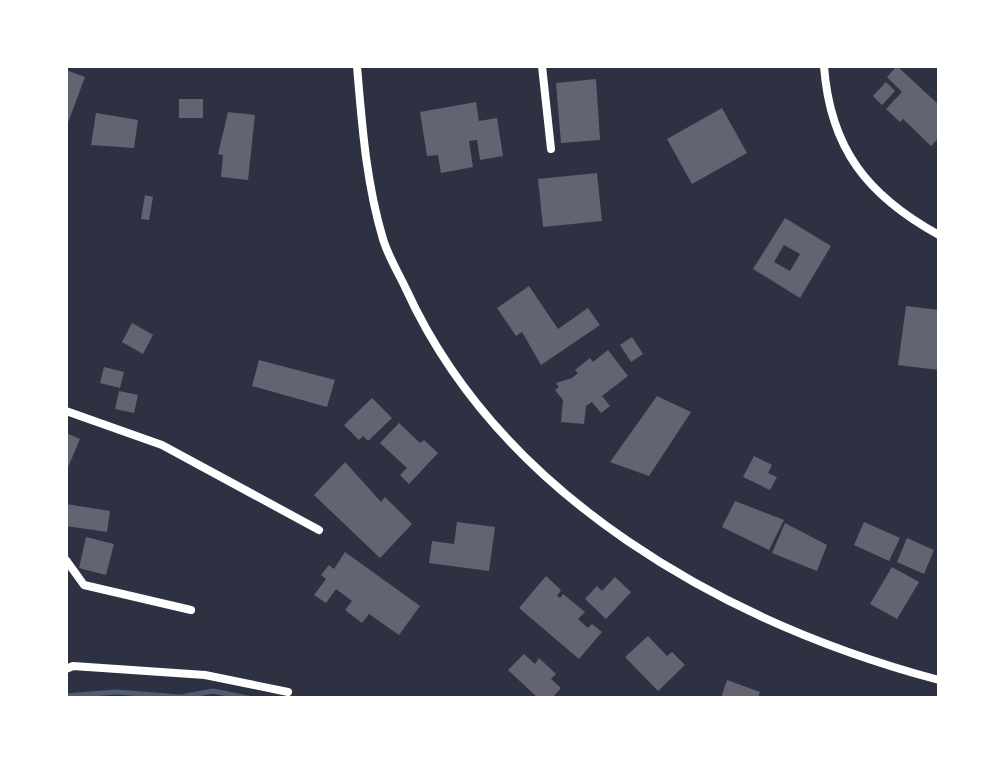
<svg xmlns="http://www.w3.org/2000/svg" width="1005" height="764" viewBox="0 0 1005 764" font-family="Georgia,serif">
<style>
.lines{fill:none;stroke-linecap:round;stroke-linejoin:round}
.stream{stroke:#4f5d75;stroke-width:5}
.building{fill:#626471;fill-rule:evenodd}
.minor{stroke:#fff;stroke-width:8}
</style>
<rect width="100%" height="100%" fill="#2d3142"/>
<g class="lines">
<polyline class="stream" points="66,696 116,692 181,697 213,691 248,698"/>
</g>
<g class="building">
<polygon points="897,66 939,105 939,138 931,146 903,119 900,122 886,109 902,92 887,77"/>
<polygon points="66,70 85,77 66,128"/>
<polygon points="596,79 600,140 561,143 556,83"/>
<polygon points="886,82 895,91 882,105 873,96"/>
<rect x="179" y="99" width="24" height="19"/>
<polygon points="476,102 479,121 497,118 503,156 480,160 477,140 469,141 473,167 441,173 438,155 427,156 420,112"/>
<polygon points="722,108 747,153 692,184 667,139"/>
<polygon points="228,112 255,115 248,180 221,177 223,155 218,154"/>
<polygon points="96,113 138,120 134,148 91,145"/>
<polygon points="597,173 602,221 543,227 538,179"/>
<polygon points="145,195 153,197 149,220 141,219"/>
<path d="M 785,218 L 831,246 L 800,298 L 753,269 ZM 784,245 L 800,254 L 790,271 L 774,262 Z"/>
<polygon points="529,286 558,329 588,308 600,325 541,365 522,332 516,336 497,308"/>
<polygon points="906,306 939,310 939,370 898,365"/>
<polygon points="132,323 153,335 143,354 122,342"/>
<polygon points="632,337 643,354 631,362 620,345"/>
<polygon points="608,350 628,376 602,396 610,406 601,413 592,402 586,406 584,424 561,422 563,400 555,390 559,387 556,383 572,378 578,373 575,370 590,358 593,362"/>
<polygon points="259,360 335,380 327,407 252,386"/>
<polygon points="104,367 124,372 120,388 100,383"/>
<polygon points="119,391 138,395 134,413 115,409"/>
<polygon points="657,396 691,412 649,476 610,462"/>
<polygon points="372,398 392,418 368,441 363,436 359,440 344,425"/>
<polygon points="399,423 420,443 424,440 438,453 409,484 400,475 407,468 380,443"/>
<polygon points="66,433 80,439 66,472"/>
<polygon points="754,456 772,465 768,473 777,477 770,490 743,477"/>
<polygon points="345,462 381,502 385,497 412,524 380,558 314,495"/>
<polygon points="735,501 784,520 769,550 722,527"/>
<polygon points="66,504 110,511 107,532 66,526"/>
<polygon points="457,522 495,527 489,571 429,563 432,541 454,544"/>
<polygon points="864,522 900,538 889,561 854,545"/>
<polygon points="785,523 827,545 817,571 772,553"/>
<polygon points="86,537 114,544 106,575 79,568"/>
<polygon points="907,538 934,550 924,574 897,562"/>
<polygon points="345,552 420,606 399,635 369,614 362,623 345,610 352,601 336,589 326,603 314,595 326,579 321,575 329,565 334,569"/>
<polygon points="892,567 919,582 897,619 870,604"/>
<polygon points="546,576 561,590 557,596 560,598 563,594 585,612 578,619 588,628 592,624 602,632 579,659 519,608"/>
<polygon points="615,577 631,592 606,619 585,599 597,586 602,591"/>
<polygon points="648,636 667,656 672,652 685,665 658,691 625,657"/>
<polygon points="524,654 535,664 539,658 556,674 551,679 561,688 552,698 538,698 508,670"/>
<polygon points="727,680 760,692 758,698 721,698"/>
</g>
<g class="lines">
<g class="minor">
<path d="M 357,66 C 362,125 366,182 383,239 C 388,256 398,272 406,289 C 501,497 725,623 939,680"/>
<polyline points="542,66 551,149"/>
<path d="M 824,66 C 830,149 868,196 939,235"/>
<polyline points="66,411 162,445 319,530"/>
<polyline points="66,560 84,585 191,610"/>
<polyline points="66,669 73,666 205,675 288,692"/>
</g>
</g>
<rect width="1005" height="764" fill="none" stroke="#ffffff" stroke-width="136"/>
</svg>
